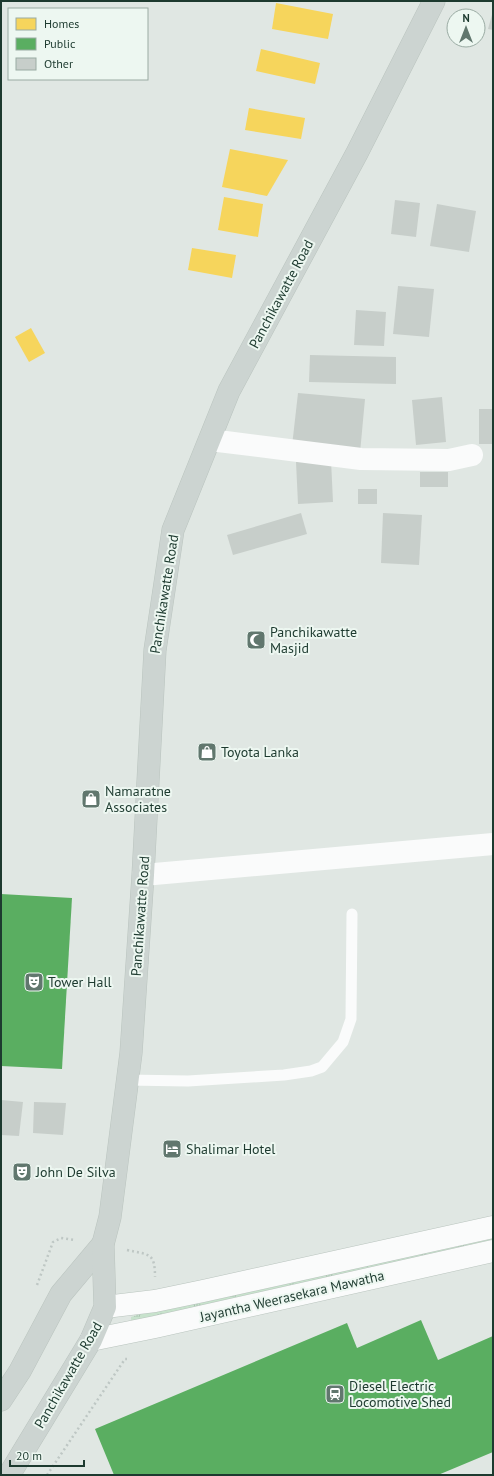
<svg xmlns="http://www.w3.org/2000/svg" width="494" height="1476" viewBox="0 0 494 1476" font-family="'PT Sans',sans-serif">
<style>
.grass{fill:url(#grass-tufts)}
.homes{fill:#f6d55c}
.public{fill:#5aae61}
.building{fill:#c7ceca}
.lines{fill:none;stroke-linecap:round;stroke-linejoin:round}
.secondary-casing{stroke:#b9c4be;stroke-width:23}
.primary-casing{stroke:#bac4bf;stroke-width:23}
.path{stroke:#bec7c4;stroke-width:2.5;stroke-dasharray:2 3;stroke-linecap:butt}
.lane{stroke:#fafbfb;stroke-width:11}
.street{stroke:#fafbfb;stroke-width:22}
.secondary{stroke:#fafbfb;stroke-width:22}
.primary{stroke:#ccd4d1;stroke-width:22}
.labels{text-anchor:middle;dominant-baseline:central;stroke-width:4;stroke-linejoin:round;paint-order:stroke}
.street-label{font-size:14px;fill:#1d3a2f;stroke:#edf7f1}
.poi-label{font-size:14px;fill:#1d3a2f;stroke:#edf7f1;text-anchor:start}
</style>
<defs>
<pattern id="grass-tufts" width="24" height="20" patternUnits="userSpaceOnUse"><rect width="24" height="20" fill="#c7e2cc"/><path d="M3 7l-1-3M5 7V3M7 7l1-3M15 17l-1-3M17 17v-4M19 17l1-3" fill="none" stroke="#aac3b0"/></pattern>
</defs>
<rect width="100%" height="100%" fill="#e0e7e3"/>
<polygon class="grass" points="493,1232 493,1242 131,1324 131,1317 137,1315"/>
<g class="homes">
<polygon points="276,3 333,14 328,39 272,29"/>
<polygon points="261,49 320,63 315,84 256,71"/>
<polygon points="249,108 305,118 301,139 245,130"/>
<polygon points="230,149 288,160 267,196 222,187"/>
<polygon points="224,197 263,204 258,237 218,230"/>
<polygon points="192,248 236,255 232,278 188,270"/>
<polygon points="31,328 45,353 29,362 15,337"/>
</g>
<g class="public">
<polygon points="1,894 72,898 62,1069 1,1066"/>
<polygon points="421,1320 438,1360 493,1336 493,1452 438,1475 114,1475 95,1429 347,1323 357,1348"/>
</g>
<g class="building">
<polygon points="493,11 493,30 488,29"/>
<polygon points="395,200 420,203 416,237 391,234"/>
<polygon points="437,204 476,211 469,252 430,246"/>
<polygon points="398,286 434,289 429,337 393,334"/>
<polygon points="356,310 386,312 384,346 354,345"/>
<polygon points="310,355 396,357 396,384 309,382"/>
<polygon points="298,393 365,399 360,453 292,446"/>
<polygon points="442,397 446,442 416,445 412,400"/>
<rect x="479" y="409" width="14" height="35"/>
<polygon points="331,460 333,502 298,504 296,462"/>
<rect x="420" y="472" width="28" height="15"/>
<rect x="358" y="489" width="19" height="15"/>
<polygon points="301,513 307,534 233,555 227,535"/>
<polygon points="383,513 422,515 419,565 381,563"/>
<polygon points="1,1100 23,1102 19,1136 1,1135"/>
<polygon points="34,1102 66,1103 63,1135 33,1133"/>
</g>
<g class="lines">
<g class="secondary-casing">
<g id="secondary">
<polyline points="105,1307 155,1301 203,1291 493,1227"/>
<polyline points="91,1340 155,1327 493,1251"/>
</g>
</g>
<g class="primary-casing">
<g id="primary">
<polyline points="1,1400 20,1371 61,1294 103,1244"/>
<polyline points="9,1475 91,1340 105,1307 103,1244 110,1217 131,1053 143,875 155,650 173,530 229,391 357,153 434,1"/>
</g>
</g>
<g class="path">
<path d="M 127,1250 C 149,1255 155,1252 155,1277"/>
<polyline points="37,1285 53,1242 61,1238 75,1240"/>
<polyline points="47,1475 125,1359 127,1359"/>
</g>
<polyline class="lane" points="127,1080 188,1081 284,1075 311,1071 322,1067 343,1042 351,1019 352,914"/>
<g class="street">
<polyline points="210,440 361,459 449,460 472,455"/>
<polyline points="143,875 493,844"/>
</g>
<use href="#secondary" class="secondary"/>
<use href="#primary" class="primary"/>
</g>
<defs>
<g id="mosque-square" transform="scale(1)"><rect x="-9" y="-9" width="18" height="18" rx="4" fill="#61776e" stroke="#edf7f1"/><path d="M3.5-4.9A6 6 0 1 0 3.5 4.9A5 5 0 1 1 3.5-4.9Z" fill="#fff"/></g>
<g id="shop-square" transform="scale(1)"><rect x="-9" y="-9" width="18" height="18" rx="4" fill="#61776e" stroke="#edf7f1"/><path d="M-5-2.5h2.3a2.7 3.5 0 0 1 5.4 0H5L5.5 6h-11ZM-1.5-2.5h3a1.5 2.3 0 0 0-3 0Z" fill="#fff"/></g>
<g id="theatre-square" transform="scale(1)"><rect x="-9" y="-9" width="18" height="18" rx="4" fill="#61776e" stroke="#edf7f1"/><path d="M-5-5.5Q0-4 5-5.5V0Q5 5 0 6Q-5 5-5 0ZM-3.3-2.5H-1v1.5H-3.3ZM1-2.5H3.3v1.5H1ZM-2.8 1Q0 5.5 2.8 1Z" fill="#fff"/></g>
<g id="hotel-square" transform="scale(1)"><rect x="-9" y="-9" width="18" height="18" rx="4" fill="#61776e" stroke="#edf7f1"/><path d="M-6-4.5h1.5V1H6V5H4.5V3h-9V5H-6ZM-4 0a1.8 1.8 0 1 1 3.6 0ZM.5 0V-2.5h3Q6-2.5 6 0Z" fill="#fff"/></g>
<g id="station-square" transform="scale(1)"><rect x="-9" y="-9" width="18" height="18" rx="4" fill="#61776e" stroke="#edf7f1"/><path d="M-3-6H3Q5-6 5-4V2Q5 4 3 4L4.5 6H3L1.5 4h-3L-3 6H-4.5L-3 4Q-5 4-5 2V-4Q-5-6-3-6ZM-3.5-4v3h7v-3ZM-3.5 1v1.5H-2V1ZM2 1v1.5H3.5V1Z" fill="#fff"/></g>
</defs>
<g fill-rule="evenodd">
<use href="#mosque-square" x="256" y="640"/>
<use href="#shop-square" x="207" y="752"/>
<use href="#shop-square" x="91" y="799"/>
<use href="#theatre-square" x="34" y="982"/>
<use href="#hotel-square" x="172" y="1149"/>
<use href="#theatre-square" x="22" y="1172"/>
<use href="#station-square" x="335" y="1394"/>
</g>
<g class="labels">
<g class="street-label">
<text transform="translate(281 294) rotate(-62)">Panchikawatte Road</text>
<text transform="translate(164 594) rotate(-81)">Panchikawatte Road</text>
<text transform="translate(140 916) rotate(-86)">Panchikawatte Road</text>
<text transform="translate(292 1296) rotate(-13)">Jayantha Weerasekara Mawatha</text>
<text transform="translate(68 1375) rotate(-60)">Panchikawatte Road</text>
</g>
<g class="poi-label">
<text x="270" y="632">Panchikawatte<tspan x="270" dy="16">Masjid</tspan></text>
<text x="221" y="752">Toyota Lanka</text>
<text x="105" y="791">Namaratne<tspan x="105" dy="16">Associates</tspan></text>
<text x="48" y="982">Tower Hall</text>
<text x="186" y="1149">Shalimar Hotel</text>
<text x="36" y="1172">John De Silva</text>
<text x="349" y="1386">Diesel Electric<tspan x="349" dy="16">Locomotive Shed</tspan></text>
</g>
</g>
<rect width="494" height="1476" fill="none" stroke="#1d3a2f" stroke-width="4"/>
<rect x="8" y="8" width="140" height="72" fill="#edf7f1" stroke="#9aaba3"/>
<rect x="16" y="18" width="20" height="12" fill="#f6d55c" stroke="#9aaba3"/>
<text x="44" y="28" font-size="12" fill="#1d3a2f">Homes</text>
<rect x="16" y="38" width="20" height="12" fill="#5aae61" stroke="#9aaba3"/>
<text x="44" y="48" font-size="12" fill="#1d3a2f">Public</text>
<rect x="16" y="58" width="20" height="12" fill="#c7ceca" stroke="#9aaba3"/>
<text x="44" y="68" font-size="12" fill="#1d3a2f">Other</text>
<g transform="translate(466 28)"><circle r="19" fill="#edf7f1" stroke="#9aaba3"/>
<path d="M0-3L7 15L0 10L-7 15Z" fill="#61776e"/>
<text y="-6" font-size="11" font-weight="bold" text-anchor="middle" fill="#1d3a2f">N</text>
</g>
<path d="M10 1460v6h74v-6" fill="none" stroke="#1d3a2f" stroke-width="2"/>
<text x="16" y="1460" font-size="12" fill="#1d3a2f" stroke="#edf7f1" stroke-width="3" paint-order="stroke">20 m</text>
</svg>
